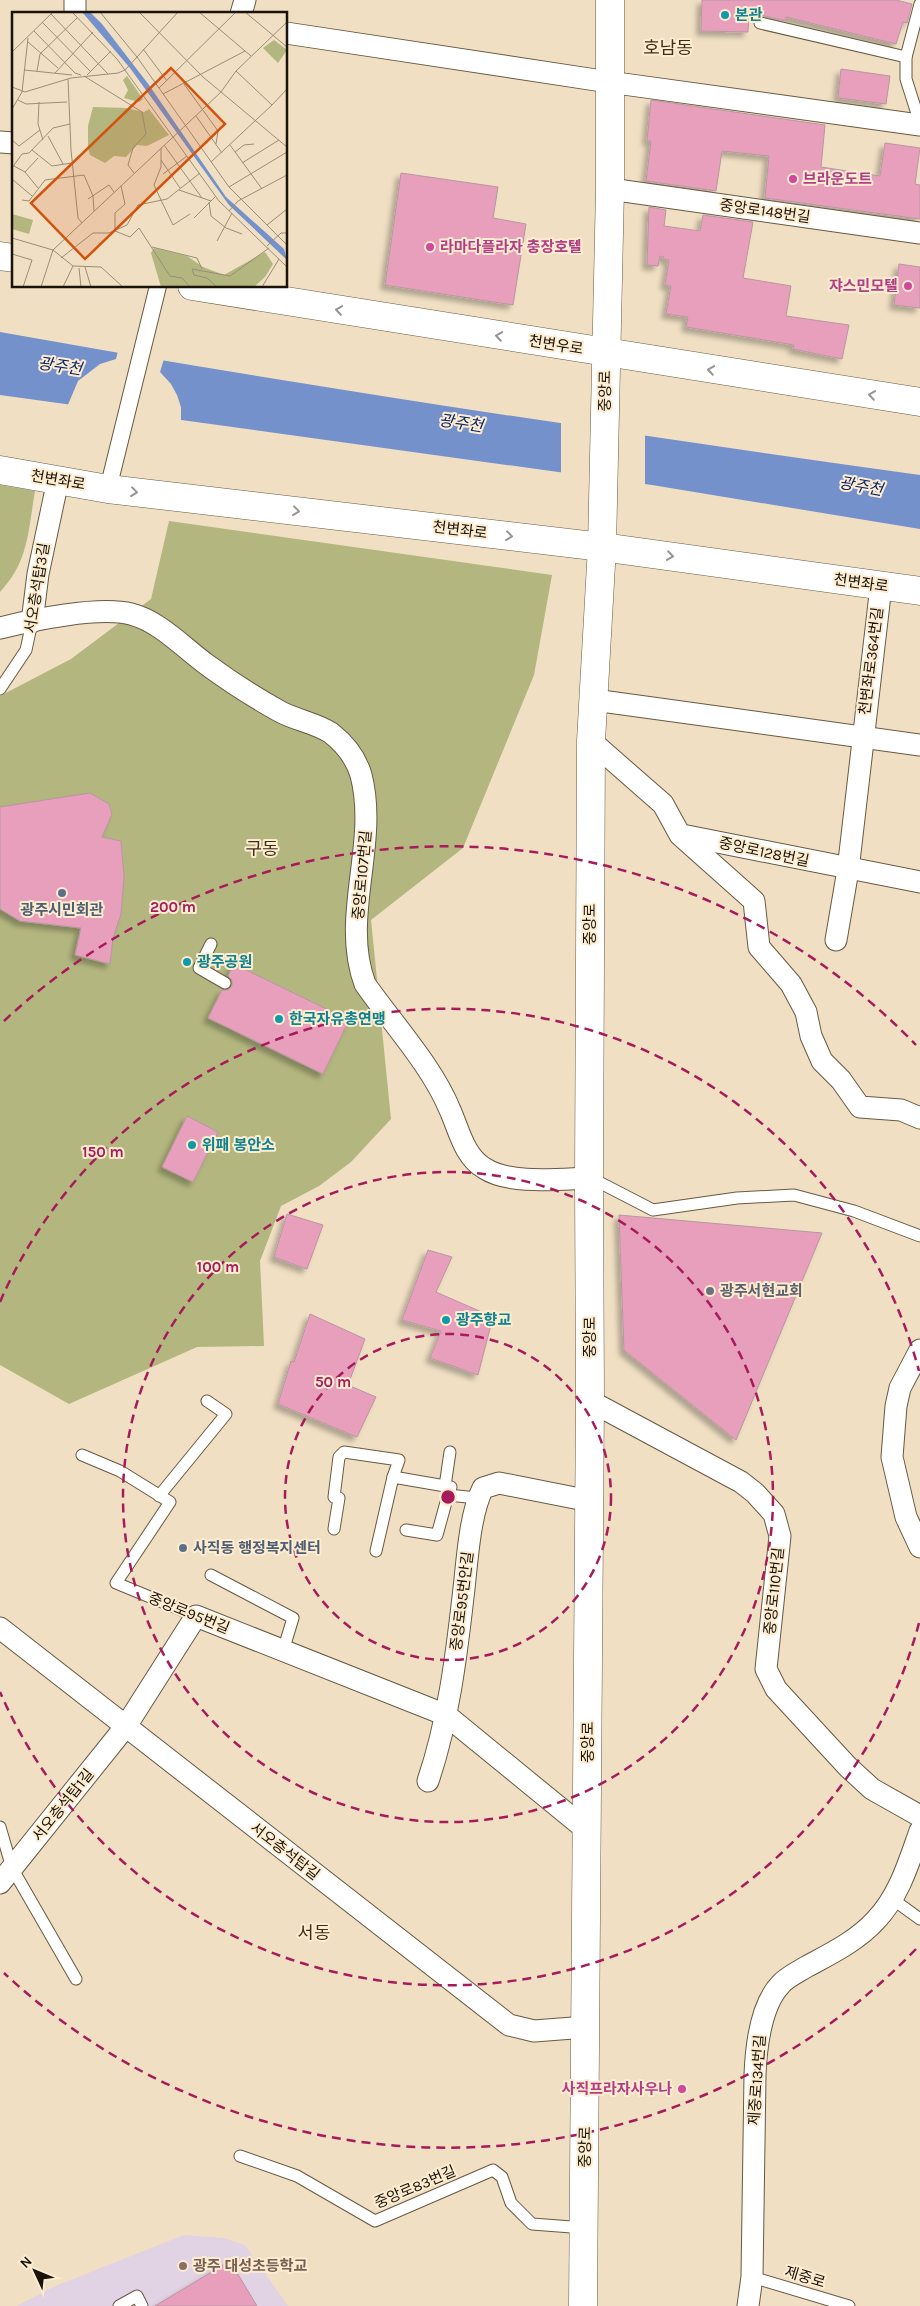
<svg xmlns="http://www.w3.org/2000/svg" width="920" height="2306" viewBox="0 0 920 2306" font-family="Karla,'Noto Sans KR',sans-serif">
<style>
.education{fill:#e1d2e4}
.green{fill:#b3b67e}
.water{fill:#7591cb}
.pier{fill:#f0dfc3}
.building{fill:#e79fbb;stroke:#b797a2;filter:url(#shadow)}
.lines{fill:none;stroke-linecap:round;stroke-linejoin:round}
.service-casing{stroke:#685941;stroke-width:13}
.pedestrian-casing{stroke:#685941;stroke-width:18}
.minor-casing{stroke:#685941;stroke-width:23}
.tertiary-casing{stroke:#685941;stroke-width:29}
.secondary-casing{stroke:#685941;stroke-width:29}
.service{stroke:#fff;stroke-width:11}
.pedestrian{stroke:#fff;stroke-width:16}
.minor{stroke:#fff;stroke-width:21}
.tertiary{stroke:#fff;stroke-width:28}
.secondary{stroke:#fff;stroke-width:28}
.oneway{stroke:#989590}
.ring{fill:none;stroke:#a71a5b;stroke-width:2.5;stroke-dasharray:9 6}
.culture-dot{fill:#0f9aa8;stroke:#fdecd0;stroke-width:2}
.hotel-dot{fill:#d1479c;stroke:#fdecd0;stroke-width:2}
.service-dot{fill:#5c6f8a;stroke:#fdecd0;stroke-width:2}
.worship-dot{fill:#6b7280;stroke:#fdecd0;stroke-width:2}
.education-dot{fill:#8d6e63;stroke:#fdecd0;stroke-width:2}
.labels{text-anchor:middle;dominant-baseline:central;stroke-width:4;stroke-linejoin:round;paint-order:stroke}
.culture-label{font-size:15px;font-weight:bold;fill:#0d838f;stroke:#fdecd0;text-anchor:start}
.hotel-label{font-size:15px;font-weight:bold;fill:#b23c85;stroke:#fdecd0;text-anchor:start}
.street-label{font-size:15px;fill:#191309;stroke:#fdecd0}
.service-label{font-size:15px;font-weight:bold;fill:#4e5e75;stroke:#fdecd0}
.worship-label{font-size:15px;font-weight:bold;fill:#5b616d;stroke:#fdecd0;text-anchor:start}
.education-label{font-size:15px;font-weight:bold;fill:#785e54;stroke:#fdecd0;text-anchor:start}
.water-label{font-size:16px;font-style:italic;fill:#0b266a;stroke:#fdecd0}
.quarter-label{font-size:18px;fill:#3c2f18;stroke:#fdecd0}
.inset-road{fill:none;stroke:#9a8d79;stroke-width:1}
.view{fill:#d3520c;fill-opacity:0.15;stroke:#d3520c;stroke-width:2.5}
.inset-edge{fill:none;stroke:#191309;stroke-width:2.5}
.centre{fill:#a71a5b;stroke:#fdecd0;stroke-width:2.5}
.ring-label{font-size:15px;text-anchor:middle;font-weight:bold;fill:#a71a5b;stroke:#fdecd0;stroke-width:4;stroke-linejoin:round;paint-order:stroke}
</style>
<defs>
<filter id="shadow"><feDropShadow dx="-4.5" dy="4.5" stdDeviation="2.5" flood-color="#0004"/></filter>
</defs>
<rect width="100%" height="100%" fill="#f0dfc3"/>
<polygon class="education" points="184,2235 224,2238 245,2245 288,2306 17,2306 53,2287"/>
<g class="green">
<path d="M 0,485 L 35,491 C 28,531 29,561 0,592 Z"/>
<polygon points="169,521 552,575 534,675 463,848 371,920 391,1119 351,1162 319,1186 281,1206 260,1261 264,1346 197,1347 69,1404 0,1365 0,696 71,659 151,599"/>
</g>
<path class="water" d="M 0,332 C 306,387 613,432 920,475 L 920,529 L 652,485 L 0,395 Z"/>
<g class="pier">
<polygon points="118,351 164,359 160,372 171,384 177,395 181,407 181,423 67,407 78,381 100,364 116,359"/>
<polygon points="561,422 645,434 645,486 561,475"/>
</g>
<g class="building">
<polygon points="702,0 896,0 912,4 907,23 903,22 896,44 786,17 785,21 749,12 748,32 701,31"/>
<polygon points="841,69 890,76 886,104 838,98"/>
<polygon points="651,100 825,125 821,167 880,176 885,143 920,148 915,184 920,185 920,219 765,198 769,156 722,151 716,191 646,181 651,141 647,141"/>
<polygon points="401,173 498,187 493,218 526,224 513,305 385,285"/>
<polygon points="649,207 666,210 664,226 700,231 703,215 753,222 743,278 791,286 786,316 849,325 842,359 793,349 794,345 686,327 688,317 666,314 671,286 665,285 669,260 663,259 664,257 660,256 658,266 647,265"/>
<polygon points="899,264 920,267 920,308 894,305"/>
<polygon points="90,793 109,804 112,814 102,837 121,841 124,877 121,914 113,938 110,964 75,955 81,928 20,921 0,909 0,807"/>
<polygon points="234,964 349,1020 323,1074 208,1018 222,990 228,990 232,986 232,980 228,976"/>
<polygon points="187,1116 218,1132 193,1182 162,1167"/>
<polygon points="287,1214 323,1225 307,1269 274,1257"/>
<polygon points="619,1215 822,1233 736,1440 624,1350"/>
<polygon points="428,1250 452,1257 436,1292 493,1317 478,1375 430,1358 441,1331 402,1320"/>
<polygon points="310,1314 365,1339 348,1385 376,1397 357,1437 278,1404 291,1361 294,1362"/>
<polygon points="230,2261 257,2306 155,2306"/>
</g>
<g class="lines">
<g class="service-casing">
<g id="service">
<polyline points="920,4 906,57 906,79 920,123"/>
<polyline points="760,23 906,57"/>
<polyline points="0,689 26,650 32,622"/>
<polyline points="211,944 199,968 225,983"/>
<polyline points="591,1178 653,1210 737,1198 794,1195 854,1211 920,1236"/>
<polyline points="82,1455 120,1471 170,1502 116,1583 196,1616"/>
<polyline points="445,1486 450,1452"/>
<polyline points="159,1496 226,1414 207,1401"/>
<polyline points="334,1529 339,1498 334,1497 339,1457 344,1452 399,1460 393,1477"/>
<polyline points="406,1530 437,1535 448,1495"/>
<polyline points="376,1551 393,1477 451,1487 448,1495 477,1498"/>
<polyline points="211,1575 293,1618 283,1651"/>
<polyline points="0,1827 12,1868 76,1979"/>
<polyline points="891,1898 920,1919"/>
<polyline points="240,2156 297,2176 375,2221 493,2170 502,2177 511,2203 532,2224 585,2228"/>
<polyline points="752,2277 849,2306"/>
<polyline points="119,2306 137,2296 142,2306"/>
</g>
</g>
<g class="pedestrian-casing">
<polyline id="pedestrian" points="108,489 158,286"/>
</g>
<g class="minor-casing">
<g id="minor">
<polyline points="75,14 75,0"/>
<polyline points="241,14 245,0"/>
<polyline points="286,33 609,82 920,125"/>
<polyline points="0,142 14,143"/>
<polyline points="610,189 920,233"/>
<polyline points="32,622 38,574 58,480"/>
<path d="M 0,628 C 32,620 99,606 131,614 C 159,621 183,647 206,664 C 229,681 254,697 279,711 C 295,720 316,723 331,733 C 345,744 356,758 361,775 C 379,844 340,917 365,984 C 393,1024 432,1066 450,1110 C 459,1130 464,1156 484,1168 C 510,1185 559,1179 589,1178"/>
<polyline points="594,700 920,745"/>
<polyline points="591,741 663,804 680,835 754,901 759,947 791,984 806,1012 811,1036 822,1061 841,1080 860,1107 901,1110 920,1118"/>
<polyline points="682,835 920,882"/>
<polyline points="836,940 848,870 881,586"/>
<polyline points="920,1350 900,1388 896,1406 892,1457 906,1517 920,1547"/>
<polyline points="590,1401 741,1482 755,1493 774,1514 780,1536 766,1669 776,1689 848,1767 872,1789 920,1816"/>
<polyline points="0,1628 509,2025 534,2031 586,2027"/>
<path d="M 428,1781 C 448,1722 456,1659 463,1597 C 467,1566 469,1515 483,1488 L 499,1483 L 590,1501"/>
<polyline points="0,1883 126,1726 196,1616 446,1715 588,1831"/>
<path d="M 748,2306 L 752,2277 L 755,2075 C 756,2048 761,2004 781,1984 C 787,1977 798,1972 806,1967 C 830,1954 857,1941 876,1920 C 899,1896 909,1862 920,1831"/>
</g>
</g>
<g class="tertiary-casing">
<g id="tertiary">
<polyline points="0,256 14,258"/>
<polyline points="192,286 920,402"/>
<polyline points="0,470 108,489 602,547 920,591"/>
</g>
</g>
<g class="secondary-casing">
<polyline id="secondary" points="583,2306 590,1401 589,1178 591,741 602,547 610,189 610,0"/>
</g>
<use href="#service" class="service"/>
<use href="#pedestrian" class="pedestrian"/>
<use href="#minor" class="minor"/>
<use href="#tertiary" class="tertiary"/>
<use href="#secondary" class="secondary"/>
</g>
<defs><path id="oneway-chevron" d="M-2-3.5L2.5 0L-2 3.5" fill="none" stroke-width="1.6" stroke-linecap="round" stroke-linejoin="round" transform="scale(1.25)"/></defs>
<g class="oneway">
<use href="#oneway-chevron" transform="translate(339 310) rotate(-171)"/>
<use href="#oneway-chevron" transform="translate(499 336) rotate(-171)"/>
<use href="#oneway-chevron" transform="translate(711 370) rotate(-171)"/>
<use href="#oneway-chevron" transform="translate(872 395) rotate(-171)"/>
<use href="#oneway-chevron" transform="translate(134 492) rotate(7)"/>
<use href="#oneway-chevron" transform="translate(296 511) rotate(7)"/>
<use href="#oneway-chevron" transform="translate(509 536) rotate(7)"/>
<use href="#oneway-chevron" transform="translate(670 556) rotate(8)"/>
</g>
<g class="ring">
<circle cx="448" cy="1497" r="163"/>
<circle cx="448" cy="1497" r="325"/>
<path d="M919 1623A488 488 0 0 1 0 1692M0 1302A488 488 0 0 1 919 1371"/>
<path d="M916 1949A651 651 0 0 1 4 1973M4 1021A651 651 0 0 1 916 1045"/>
</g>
<g class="culture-dot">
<circle cx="725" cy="15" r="5"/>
<circle cx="187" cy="962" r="5"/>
<circle cx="279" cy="1019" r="5"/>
<circle cx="192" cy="1145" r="5"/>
<circle cx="446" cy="1320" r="5"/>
</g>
<g class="hotel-dot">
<circle cx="793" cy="179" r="5"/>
<circle cx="430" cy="247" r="5"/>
<circle cx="908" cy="286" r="5"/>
<circle cx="682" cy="2089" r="5"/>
</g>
<g class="service-dot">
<circle cx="62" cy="893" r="5"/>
<circle cx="183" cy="1548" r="5"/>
</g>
<circle class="worship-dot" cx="710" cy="1291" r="5"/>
<circle class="education-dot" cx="183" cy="2266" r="5"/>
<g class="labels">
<g class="culture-label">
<text x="735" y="15">본관</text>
<text x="197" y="962">광주공원</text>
<text x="289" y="1019">한국자유총연맹</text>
<text x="202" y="1145">위패 봉안소</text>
<text x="456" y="1320">광주향교</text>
</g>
<g class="hotel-label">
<text x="803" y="179">브라운도트</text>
<text x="440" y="247">라마다플라자 충장호텔</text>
<text x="898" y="286" text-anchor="end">쟈스민모텔</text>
<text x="672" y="2089" text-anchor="end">사직프라자사우나</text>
</g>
<g class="street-label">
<text transform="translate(765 211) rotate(8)">중앙로148번길</text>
<text transform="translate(556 345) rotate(9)">천변우로</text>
<text transform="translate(605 391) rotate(-89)">중앙로</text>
<text transform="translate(58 480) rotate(10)">천변좌로</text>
<text transform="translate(460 530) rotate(7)">천변좌로</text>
<text transform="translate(861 583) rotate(8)">천변좌로</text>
<text transform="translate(37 588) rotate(-81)">서오층석탑3길</text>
<text transform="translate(871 661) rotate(-83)">천변좌로364번길</text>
<text transform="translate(764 852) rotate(12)">중앙로128번길</text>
<text transform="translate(362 875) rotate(-85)">중앙로107번길</text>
<text transform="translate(590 924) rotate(-90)">중앙로</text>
<text transform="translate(590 1337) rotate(-90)">중앙로</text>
<text transform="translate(774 1591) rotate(-84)">중앙로110번길</text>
<text transform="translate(462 1601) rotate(-83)">중앙로95번안길</text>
<text transform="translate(189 1613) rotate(22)">중앙로95번길</text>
<text transform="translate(588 1742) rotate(-90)">중앙로</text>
<text transform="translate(63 1805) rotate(-51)">서오층석탑1길</text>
<text transform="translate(285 1851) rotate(38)">서오층석탑길</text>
<text transform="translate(757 2080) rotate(-86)">제중로134번길</text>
<text transform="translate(585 2147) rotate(-89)">중앙로</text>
<text transform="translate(415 2187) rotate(-23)">중앙로83번길</text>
<text transform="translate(805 2277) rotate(17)">제중로</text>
</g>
<g class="service-label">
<text x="62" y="910">광주시민회관</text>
<text x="193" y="1548" text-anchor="start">사직동 행정복지센터</text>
</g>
<g class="worship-label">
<text x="720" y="1291">광주서현교회</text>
</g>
<g class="education-label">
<text x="193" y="2266">광주 대성초등학교</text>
</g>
<g class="water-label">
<text transform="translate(60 366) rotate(8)">광주천</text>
<text transform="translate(461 423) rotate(8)">광주천</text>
<text transform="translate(861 486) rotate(10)">광주천</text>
</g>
<g class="quarter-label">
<text x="668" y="48">호남동</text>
<text x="262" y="849">구동</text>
<text x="314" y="1933">서동</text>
</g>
</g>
<g transform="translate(12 12)">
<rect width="275" height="275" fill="#f0dfc3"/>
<path d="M 262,28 L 275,38 L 266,51 L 251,36 ZM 115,64 L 131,87 L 127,90 L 112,86 L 116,78 L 111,68 ZM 81,95 L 114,96 L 132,100 L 137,97 L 157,123 L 135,134 L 125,133 L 114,145 L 102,144 L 93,151 L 78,143 L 76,136 L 76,114 ZM 0,202 L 21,208 L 17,222 L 0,217 ZM 142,236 L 175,244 L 191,255 L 212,263 L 253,240 L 261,252 L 253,265 L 242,275 L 149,275 L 139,241 Z" fill="#b3b67e"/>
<path d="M 70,0 L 78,0 L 90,12 L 137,73 L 214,185 L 272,237 L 275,248 L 217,193 L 118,56 Z" fill="#7591cb"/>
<path class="inset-road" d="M 60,0 L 105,47 L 207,189 L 275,255M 88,0 L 125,45 L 217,175 L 275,233M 127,0 L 191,65 L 275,135M 187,0 L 239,44M 233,0 L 275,35M 39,2 L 96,62M 30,10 L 78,59M 22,19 L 63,61 L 69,63M 16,30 L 46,56M 131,37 L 155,69M 0,40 L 41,0M 125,45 L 166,0M 12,58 L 60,63M 113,58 L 125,45M 25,59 L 28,42 L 65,6M 224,59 L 260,93 L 275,77M 43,61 L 81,20M 75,63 L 99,39M 72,64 L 130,100 L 134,122 L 121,136 L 116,153 L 122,161M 56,67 L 59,138 L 66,206 L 70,211M 172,72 L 206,119 L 204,132M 0,75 L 13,80 L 59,66 L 106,61 L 113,58M 147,76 L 224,0M 151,82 L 233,39M 6,88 L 14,92 L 55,90M 27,90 L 26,112 L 31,128M 0,97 L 10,80 L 16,26M 184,104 L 210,141M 36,124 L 51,152M 0,128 L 7,134 L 28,118M 152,133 L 190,186M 218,133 L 250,177M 149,136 L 149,155 L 142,173 L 149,188 L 161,213 L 178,202M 20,138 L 40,154 L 60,151M 223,140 L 232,133 L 242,132M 149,148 L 168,176M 199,150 L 260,93M 230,151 L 267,128M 2,154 L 13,160 L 26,176M 0,156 L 10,142 L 17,141 L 41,116 L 58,112M 13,160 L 26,146M 151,162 L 175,144M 0,167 L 20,184M 217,175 L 275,140M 167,178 L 199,189M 76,187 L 97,173 L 102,180M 10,188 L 17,189 L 33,168 L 72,163 L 81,184 L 82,199M 197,190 L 199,204 L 214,216 L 230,222M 217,199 L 226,189 L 275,163M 182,206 L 204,184M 255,213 L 275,197M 103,219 L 118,225 L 127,216 L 158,264 L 170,266 L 178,275M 103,219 L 103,201 L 113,192 L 109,174M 0,226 L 41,238 L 209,80 L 224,59 L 275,10M 205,229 L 220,201M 255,234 L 269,221 L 275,221M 140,235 L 185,246 L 190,257M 0,242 L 20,248 L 11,275M 49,246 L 81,221 L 97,221 L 115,213 L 126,193 L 155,187 L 188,161M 73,255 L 79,275M 67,256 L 69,275M 29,275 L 41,238 L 61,254 L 89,255 L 111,275M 51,275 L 61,254M 205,275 L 195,266 L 182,263 L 180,257 L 218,264 L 257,236M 250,275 L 267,247"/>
<path class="view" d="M 159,56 L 213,112 L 73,247 L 19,191 Z"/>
<rect width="275" height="275" class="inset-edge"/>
</g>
<circle cx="448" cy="1497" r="8" class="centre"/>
<g class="ring-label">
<text x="173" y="912">200 m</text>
<text x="103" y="1157">150 m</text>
<text x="218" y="1272">100 m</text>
<text x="333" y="1387">50 m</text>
</g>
<g transform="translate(35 2271) rotate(314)" stroke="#fdecd0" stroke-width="4" paint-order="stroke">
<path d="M0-4L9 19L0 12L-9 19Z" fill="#191309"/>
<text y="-8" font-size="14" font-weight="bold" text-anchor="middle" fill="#191309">N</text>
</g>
</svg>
